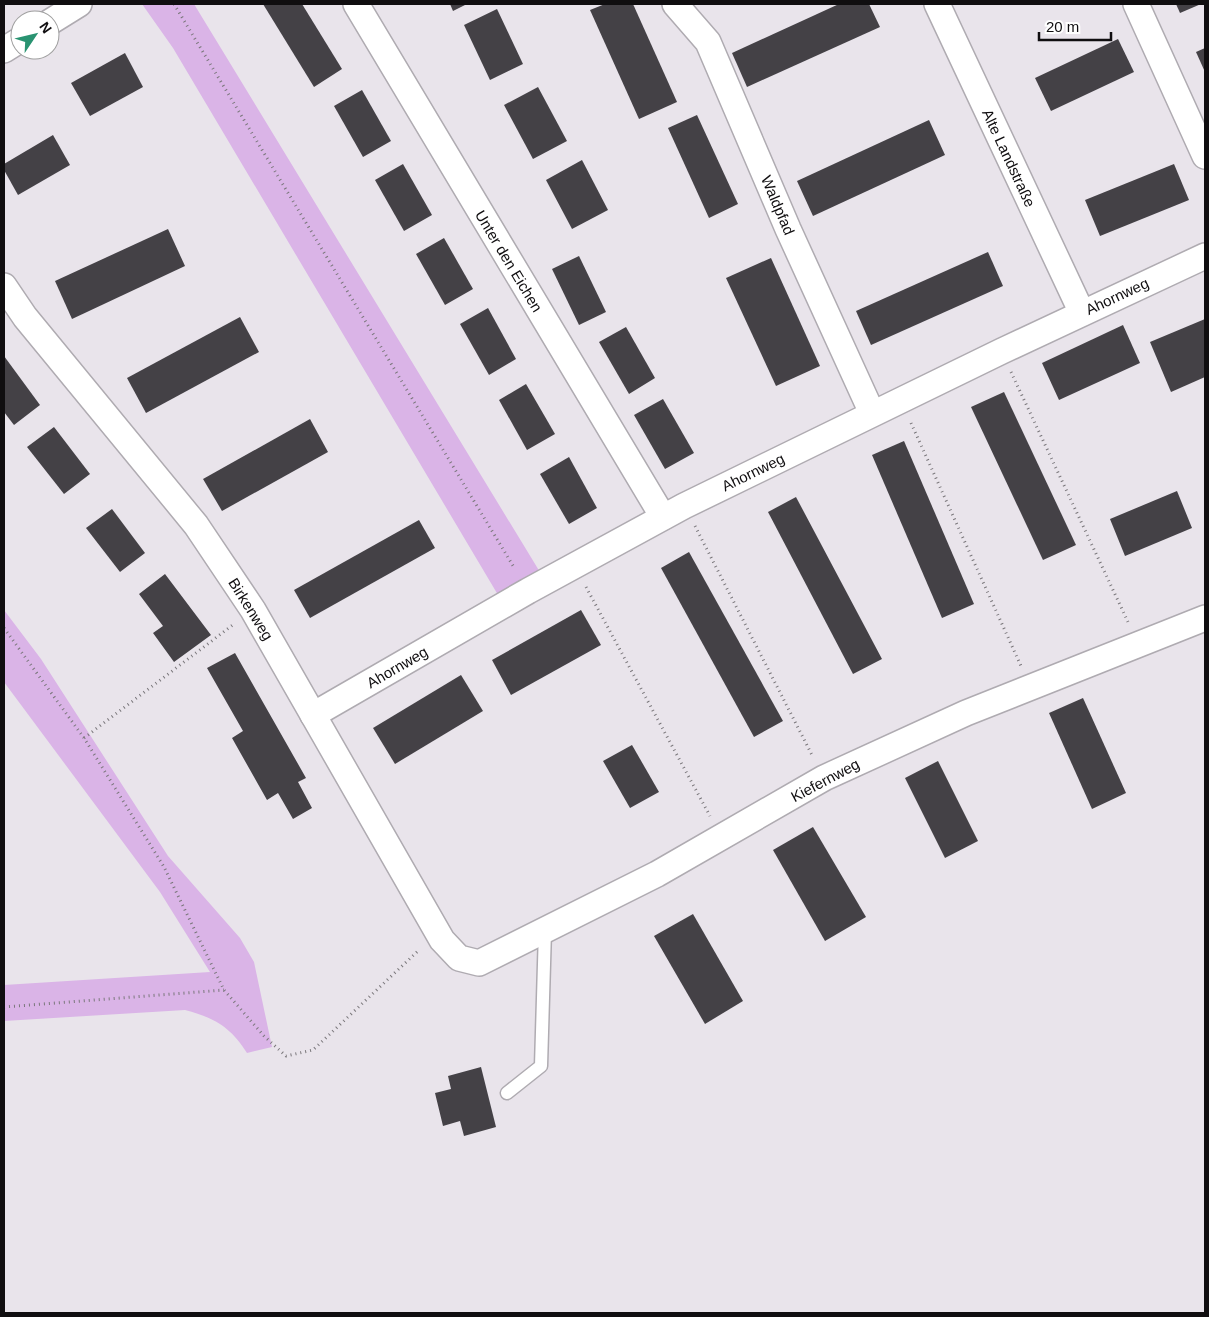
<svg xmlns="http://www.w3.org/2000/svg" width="1209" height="1317" viewBox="0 0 1209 1317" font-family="Helvetica,sans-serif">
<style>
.green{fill:#dab4e7}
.building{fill:#444146}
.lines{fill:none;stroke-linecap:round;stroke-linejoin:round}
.service-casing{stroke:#afabb1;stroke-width:15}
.minor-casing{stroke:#afabb1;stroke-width:28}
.path{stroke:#7a777b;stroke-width:3;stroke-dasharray:1 4;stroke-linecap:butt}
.service{stroke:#fff;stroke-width:12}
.minor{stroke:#fff;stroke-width:25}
.labels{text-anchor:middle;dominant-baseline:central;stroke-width:5;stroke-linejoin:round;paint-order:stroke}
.street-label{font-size:15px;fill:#100e10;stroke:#fff}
</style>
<rect width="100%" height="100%" fill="#e9e4eb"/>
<g class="green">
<polygon points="142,4 194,4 546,582 504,605 173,48"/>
<path d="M 4,610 L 41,659 L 168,856 L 240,938 L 254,962 L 272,1047 L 247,1053 C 230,1026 214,1018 185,1010 L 4,1021 L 4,985 L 210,972 L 160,892 L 4,682 Z"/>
</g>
<g class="building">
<polygon points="263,4 302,4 342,69 314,87"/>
<polygon points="450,4 467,4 453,11"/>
<polygon points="605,4 633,4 677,102 639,119 590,10"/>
<polygon points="839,4 869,4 880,27 747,87 732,53"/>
<polygon points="1176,4 1201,4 1180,13"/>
<polygon points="497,9 523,64 490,80 464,25"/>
<polygon points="1118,39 1134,72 1051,111 1035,78"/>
<polygon points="1205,48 1205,72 1196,52"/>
<polygon points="125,53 143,87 90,116 71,83"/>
<polygon points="538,87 567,141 533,159 504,105"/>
<polygon points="362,90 391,141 363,157 334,106"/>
<polygon points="697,115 738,204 709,218 668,128"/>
<polygon points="929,120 945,155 813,216 797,181"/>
<polygon points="53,135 70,165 18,195 4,170 4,164"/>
<polygon points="582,160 608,210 572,229 546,180"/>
<polygon points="403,164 432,215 404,231 375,180"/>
<polygon points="1174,164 1189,200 1100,236 1085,200"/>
<polygon points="168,229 185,266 72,319 55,281"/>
<polygon points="444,238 473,289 445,305 416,254"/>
<polygon points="988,252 1003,286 871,345 856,311"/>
<polygon points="579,256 606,312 579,325 552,269"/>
<polygon points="771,258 820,366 776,386 726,278"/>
<polygon points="488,308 516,359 489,375 460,324"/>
<polygon points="240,317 259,352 146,413 127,378"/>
<polygon points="1205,319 1205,377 1171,392 1150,342"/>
<polygon points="1123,325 1140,363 1059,400 1042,363"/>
<polygon points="626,327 655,378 629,394 599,342"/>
<polygon points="4,356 40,405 14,425 4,412"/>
<polygon points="526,384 555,434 527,450 499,400"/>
<polygon points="1004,392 1076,545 1043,560 971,407"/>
<polygon points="663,399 694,453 665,469 634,415"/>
<polygon points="310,419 328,452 222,511 203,479"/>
<polygon points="54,427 90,474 64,494 27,447"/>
<polygon points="904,441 974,604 942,618 872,455"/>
<polygon points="569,457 597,508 569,524 540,474"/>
<polygon points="1177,491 1192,528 1125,556 1110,519"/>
<polygon points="796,497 882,659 853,674 768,512"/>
<polygon points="112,509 145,553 120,572 86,528"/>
<polygon points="419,520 435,548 310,618 294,590"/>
<polygon points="689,552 783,721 754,737 661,568"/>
<polygon points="165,574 211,635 174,662 153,633 163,626 139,594"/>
<polygon points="581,610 601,645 511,695 492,660"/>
<polygon points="235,653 306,778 298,782 312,808 293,819 278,793 267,800 232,738 243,731 207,668"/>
<polygon points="461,675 483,711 395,764 373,728"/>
<polygon points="1083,698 1126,793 1092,809 1049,713"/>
<polygon points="632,745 659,792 630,808 603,761"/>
<polygon points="938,761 978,841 945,858 905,778"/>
<polygon points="813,827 866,917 825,941 773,850"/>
<polygon points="693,914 743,1001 705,1024 654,936"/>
<polygon points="481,1067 496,1127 464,1136 460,1121 443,1126 435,1093 451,1089 448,1076"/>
</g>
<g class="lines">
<g class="service-casing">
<polyline id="service" points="507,1093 541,1066 545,930"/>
</g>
<g class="minor-casing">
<g id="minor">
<polyline points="356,4 663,517"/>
<polyline points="675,4 708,42 788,229 872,413"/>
<polyline points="937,4 1082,313"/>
<polyline points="1136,4 1205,156"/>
<polyline points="50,22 79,4"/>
<polyline points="4,50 20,40"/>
<polyline points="4,286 25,317 196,525 253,610 442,940 459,958 479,963 657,874 824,778 966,713 1205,618"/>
<polyline points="313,715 528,591 684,506 1002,351 1205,256"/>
</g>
</g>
<g class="path">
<polyline points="174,4 515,569"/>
<polyline points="1011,372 1128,622"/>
<polyline points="911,423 1021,666"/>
<polyline points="695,526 813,757"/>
<polyline points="586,587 710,816"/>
<polyline points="4,628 84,738 164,867 224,990 264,1036 286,1056 313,1050 419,950"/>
<polyline points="84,738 234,624"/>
<polyline points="4,1007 224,990"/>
</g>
<use href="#service" class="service"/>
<use href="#minor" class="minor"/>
</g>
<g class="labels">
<g class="street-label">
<text transform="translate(1009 158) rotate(65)">Alte Landstraße</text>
<text transform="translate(778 205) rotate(67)">Waldpfad</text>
<text transform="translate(509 261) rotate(59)">Unter den Eichen</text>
<text transform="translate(1117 296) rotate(-25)">Ahornweg</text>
<text transform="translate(753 472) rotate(-26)">Ahornweg</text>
<text transform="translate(251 609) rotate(58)">Birkenweg</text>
<text transform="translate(397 667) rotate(-30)">Ahornweg</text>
<text transform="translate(825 780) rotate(-28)">Kiefernweg</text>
</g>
</g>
<rect width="1209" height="1317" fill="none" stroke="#100e10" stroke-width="10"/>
<g transform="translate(35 35) rotate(55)"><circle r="24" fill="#ffffff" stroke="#9f9f9f"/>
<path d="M0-4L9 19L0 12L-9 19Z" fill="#299371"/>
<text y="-8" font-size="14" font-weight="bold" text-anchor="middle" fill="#100e10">N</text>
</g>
<path d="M1039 32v8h72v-8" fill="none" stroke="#100e10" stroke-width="2.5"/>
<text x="1046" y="32" font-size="15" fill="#100e10" stroke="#ffffff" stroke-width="4" paint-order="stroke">20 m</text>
</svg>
